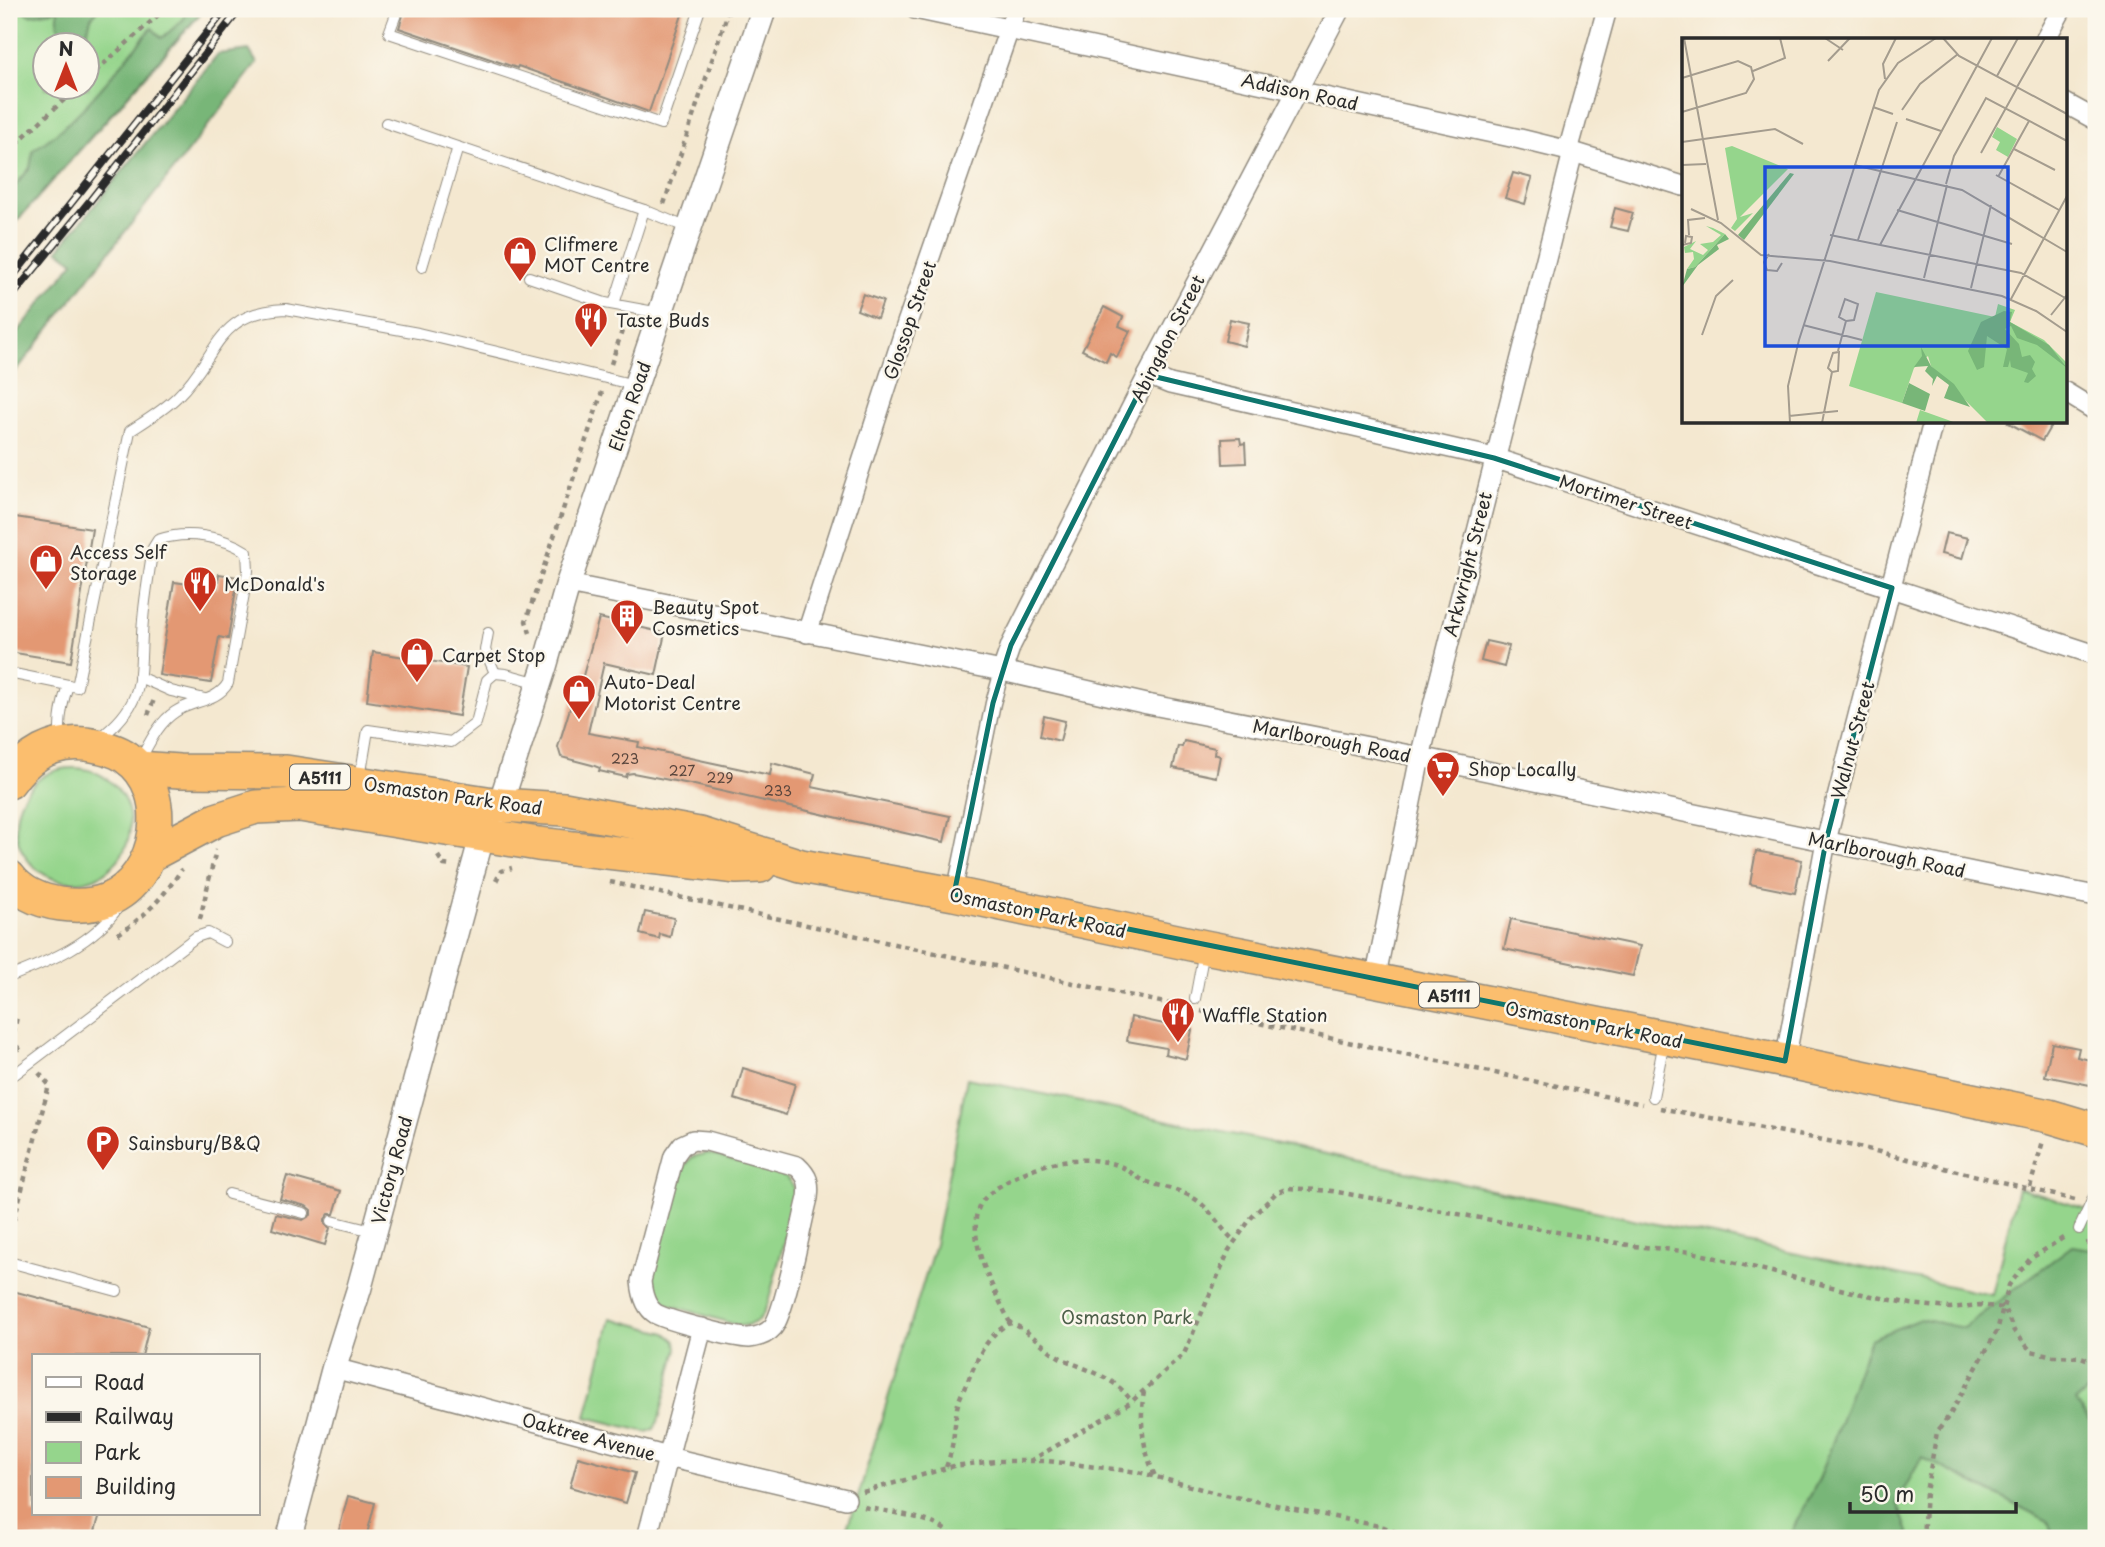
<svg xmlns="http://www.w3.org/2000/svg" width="2105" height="1547" viewBox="0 0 2105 1547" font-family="'Playpen Sans',sans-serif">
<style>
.green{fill:#95d58c;stroke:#60805c;stroke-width:2;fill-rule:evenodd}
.forest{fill:#78b678;stroke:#527052;stroke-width:2}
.building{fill:#e39873}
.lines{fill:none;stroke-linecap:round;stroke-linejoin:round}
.service-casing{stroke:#908a7e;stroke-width:12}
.pedestrian-casing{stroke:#908a7e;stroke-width:17}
.minor-casing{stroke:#908a7e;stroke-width:22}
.tertiary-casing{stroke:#908a7e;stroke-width:27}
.trunk-casing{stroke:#908a7e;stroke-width:36}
.path{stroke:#908a7e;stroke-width:4.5;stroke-dasharray:5 5;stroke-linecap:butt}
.service{stroke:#fff;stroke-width:10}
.pedestrian{stroke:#fff;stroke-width:14}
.minor{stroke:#fff;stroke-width:19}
.tertiary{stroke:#fff;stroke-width:24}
.trunk{stroke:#fbbe6e;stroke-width:33}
.rail-casing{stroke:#2b2b2b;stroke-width:8}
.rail{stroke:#fbf7ec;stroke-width:5;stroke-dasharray:16;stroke-linecap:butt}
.marked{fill:none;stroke:#0f766e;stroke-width:5;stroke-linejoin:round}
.labels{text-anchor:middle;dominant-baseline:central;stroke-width:5;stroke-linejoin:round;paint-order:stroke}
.number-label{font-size:14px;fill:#59463d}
.shield{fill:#fbf7ec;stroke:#696865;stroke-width:2}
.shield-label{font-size:16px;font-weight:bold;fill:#2b2b2b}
.street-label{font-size:18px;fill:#2b2b2b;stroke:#fbf7ec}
.poi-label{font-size:18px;fill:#2b2b2b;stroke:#fbf7ec;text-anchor:start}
.park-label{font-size:18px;fill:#4b5e48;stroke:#fbf7ec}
.inset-road{fill:none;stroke:#a49c8e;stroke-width:2}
.view{fill:#1d4ed8;fill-opacity:0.15;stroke:#1d4ed8;stroke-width:3.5}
.inset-edge{fill:none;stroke:#2b2b2b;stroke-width:3.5}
</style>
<rect width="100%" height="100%" fill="#fbf7ec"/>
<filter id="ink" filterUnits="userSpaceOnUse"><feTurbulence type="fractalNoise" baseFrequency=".0143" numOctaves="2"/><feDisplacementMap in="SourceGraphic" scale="14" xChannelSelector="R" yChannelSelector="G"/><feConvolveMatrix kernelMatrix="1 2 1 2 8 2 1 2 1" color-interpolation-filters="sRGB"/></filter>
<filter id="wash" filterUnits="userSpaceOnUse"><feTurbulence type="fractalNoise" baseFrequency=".00686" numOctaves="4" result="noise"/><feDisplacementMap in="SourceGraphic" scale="28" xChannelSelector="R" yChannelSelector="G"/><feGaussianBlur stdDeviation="1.57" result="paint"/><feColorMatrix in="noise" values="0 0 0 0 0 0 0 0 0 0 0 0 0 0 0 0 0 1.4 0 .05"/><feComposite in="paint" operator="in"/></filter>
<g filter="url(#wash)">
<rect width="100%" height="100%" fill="#f4e8d0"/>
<g class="green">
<path d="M 9,9 L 179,9 L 198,17 L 9,230 ZM 46,46 L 88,46 L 88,88 L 46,88 Z"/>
<circle cx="73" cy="825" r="57"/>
<polygon points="967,1078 1992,1295 2018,1188 2096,1212 2096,1538 843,1538 857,1500 935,1244"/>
<path d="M 708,1153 L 780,1173 C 789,1178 793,1185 796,1196 L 768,1303 C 762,1318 758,1325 740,1326 L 670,1305 L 658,1298 L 654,1292 L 652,1286 L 654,1267 L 683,1168 L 692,1157 Z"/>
<polygon points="611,1318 666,1333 676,1341 677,1349 659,1419 654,1429 647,1432 586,1417"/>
</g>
<g class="forest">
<polygon points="20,9 99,9 91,18 83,45 64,39 58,24 58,10 30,15"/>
<path d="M 186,9 L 204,9 L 9,230 L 9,193 L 30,168 L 33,150 C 79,122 117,68 152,28 L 162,38 L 183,20 Z"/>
<polygon points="249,50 257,63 9,380 9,343 74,262 58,250 218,54"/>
<polygon points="2072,1246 2096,1250 2096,1383 2076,1401 2096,1431 2096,1538 2054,1538 2048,1521 1922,1457 1897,1502 1910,1538 1788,1538 1820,1477 1870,1339 1920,1319 1963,1328"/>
</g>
<g id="blocks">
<g class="building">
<polygon points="405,9 684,9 649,112 518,66 517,68 399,28"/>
<polygon points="1513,173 1532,178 1525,204 1505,198"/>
<polygon points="1615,208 1633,213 1628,231 1610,227"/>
<polygon points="863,294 883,301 877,318 857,310"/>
<polygon points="1104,307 1123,317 1119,326 1130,331 1117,357 1110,353 1106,362 1082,350"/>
<polygon points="1230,319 1249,323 1244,346 1225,341"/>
<polygon points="2007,422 2053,422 2042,441"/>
<polygon points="1240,438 1241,444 1245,443 1246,463 1223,464 1222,439"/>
<polygon points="9,516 92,529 71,662 9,652"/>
<polygon points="1946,533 1968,538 1962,559 1941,554"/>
<polygon points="219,574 238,577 228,639 219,637 211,683 159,675 174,582 217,588"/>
<polygon points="599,618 665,633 656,675 604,663 588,733 639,742 638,747 770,775 772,763 815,774 812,787 950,816 944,842 690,784 633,773 627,774 626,777 599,771 600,768 592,765 561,757 558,747 576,689 579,690"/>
<polygon points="1486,641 1509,646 1504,667 1481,661"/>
<polygon points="373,652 467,667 459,716 367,701"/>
<polygon points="1044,716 1065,721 1060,741 1040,736"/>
<polygon points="1184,741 1215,748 1214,754 1220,756 1216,777 1173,768 1178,746 1182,747"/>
<polygon points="1756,851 1802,860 1795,893 1750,884"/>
<polygon points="645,912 674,918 670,937 660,934 659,939 640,934"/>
<polygon points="1511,919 1640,946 1633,976 1504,949"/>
<polygon points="1131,1017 1192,1030 1186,1059 1165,1054 1166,1048 1127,1041"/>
<polygon points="2052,1043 2079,1048 2077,1057 2094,1061 2090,1085 2045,1076"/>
<polygon points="743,1068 795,1084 786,1115 734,1099"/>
<polygon points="287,1176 341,1191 334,1214 329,1214 325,1219 325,1224 330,1228 325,1245 272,1229 276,1214 303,1220 311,1215 311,1210 306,1206 280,1199"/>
<polygon points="9,1290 149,1327 142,1356 33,1356 33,1514 100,1514 93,1538 9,1538"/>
<polygon points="578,1457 635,1473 626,1503 570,1487"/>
<polygon points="348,1496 375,1503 366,1538 337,1538"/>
</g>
</g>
</g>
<g filter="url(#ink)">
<use href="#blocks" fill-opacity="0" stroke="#908a7e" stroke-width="2"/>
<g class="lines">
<g class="service-casing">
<g id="service">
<polyline points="398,9 389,33 661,124 700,9"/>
<polyline points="386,123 644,210 688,228"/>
<polyline points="422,267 458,147"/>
<polyline points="529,277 605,303 660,313"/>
<polyline points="614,304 644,210"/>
<polyline points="488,633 485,650 495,673"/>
<polyline points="9,673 68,685"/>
<polyline points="139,677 171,691 205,699"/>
<path d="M 100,738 C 149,700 138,675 143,620 C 145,596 149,572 153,548 L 158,540 C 187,530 222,536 247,552 L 248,571 L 228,683 C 217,702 193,700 175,712 C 158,723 149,744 139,762"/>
<path d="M 61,740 C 58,722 62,703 68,685 L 77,687 L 130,431 C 147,420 164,410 178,396 C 220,355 214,312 286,309 L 418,333 L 635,385"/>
<polyline points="360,778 368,730 451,742 476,723 487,680 495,673 506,674 539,683"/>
<path d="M 9,977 C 50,961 94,943 119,906"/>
<polyline points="1195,999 1204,951"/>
<polyline points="9,1074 15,1074 196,937 208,933 225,942"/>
<polyline points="1653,1097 1664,1042"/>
<polyline points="229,1194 304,1213"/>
<polyline points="332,1221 372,1231"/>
<polyline points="2079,1229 2096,1192"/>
<polyline points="9,1262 117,1291"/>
</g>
</g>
<g class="pedestrian-casing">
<polyline id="pedestrian" points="954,894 993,703 1002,671"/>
</g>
<g class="minor-casing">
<g id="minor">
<polyline points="915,9 1520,139 1573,152 1683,186"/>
<polyline points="2045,40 2062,9"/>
<polyline points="2065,103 2096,120"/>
<polyline points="1568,151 1607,9"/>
<polyline points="1148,375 1170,384 1494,458 2096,655"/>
<polyline points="2065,392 2096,411"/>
<polyline points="568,584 1002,671 1147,704 1420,757 1983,874 2096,896"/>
<polyline points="807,633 908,320 1016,9"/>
<polyline points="1002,671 1011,645 1148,375 1340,9"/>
<polyline points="1375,980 1420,757 1573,152"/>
<polyline points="1785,1061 1826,841 1933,422"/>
<path d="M 693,1140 L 707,1141 L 797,1166 C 808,1176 810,1183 808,1198 C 801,1224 786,1310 773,1327 C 767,1334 759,1337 749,1338 C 734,1338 670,1321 656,1314 C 645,1307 642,1293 641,1281 L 674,1156 L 682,1145 Z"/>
<polyline points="334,1368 668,1457 846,1499"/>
<polyline points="647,1538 702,1328"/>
</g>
</g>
<g class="tertiary-casing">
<polyline id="tertiary" points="289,1538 334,1368 359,1289 482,836 500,805 545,665 568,584 764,9"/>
</g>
<g class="trunk-casing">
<g id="trunk">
<polyline points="139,768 179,771 286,772 500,805 564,809 699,834 801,866 954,894 1205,947 1785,1061 2049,1116 2096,1130"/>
<path d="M 9,782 C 27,756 53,740 86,744 C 99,746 115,749 126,757 C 175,790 160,879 107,900 C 92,906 75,906 60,904 C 40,901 21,893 9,877"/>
<polyline points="150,855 216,820 256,807 300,805 538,844 737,867 760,866"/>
</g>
</g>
<g class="path">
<polyline points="88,78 165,9"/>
<polyline points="9,150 77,88"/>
<polyline points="664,204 729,9"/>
<polyline points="611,364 625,322"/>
<polyline points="530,633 526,621 602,392"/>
<polyline points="148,715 155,697"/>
<polyline points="438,856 444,865 453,866"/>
<polyline points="496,881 501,871 512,868"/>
<polyline points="610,882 1183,1007"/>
<polyline points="200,919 216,850"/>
<path d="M 118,934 C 145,917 164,896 182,869"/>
<polyline points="1201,1011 1642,1104"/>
<polyline points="9,1015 17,1017 12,1041 23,1053"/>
<polyline points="1660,1108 1859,1147 2075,1200"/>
<polyline points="2030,1187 2043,1141"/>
<polyline points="9,1239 49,1085 39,1073"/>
<polyline points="2088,1241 2096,1289"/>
<path d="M 1010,1323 C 995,1290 973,1256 976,1218 C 978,1200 991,1191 1005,1183 C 1039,1162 1079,1153 1117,1165 C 1127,1168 1135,1177 1145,1181 C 1161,1187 1180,1189 1195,1199 C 1211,1209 1220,1229 1235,1241"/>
<path d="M 1144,1392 C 1139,1420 1143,1450 1155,1476"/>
<polyline points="1030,1461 1130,1403 1184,1354 1229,1250 1251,1218 1276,1193 1288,1188 1332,1191 1634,1246 1692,1252 1848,1291 1911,1304 1950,1308 1980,1305 2004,1308 2014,1331 2031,1351 2054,1356 2081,1357 2096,1363"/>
<path d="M 946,1467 C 954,1447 954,1429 957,1408 C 959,1397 965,1388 969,1378 C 979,1355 987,1335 1010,1323 C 1030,1330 1043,1348 1061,1358 C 1087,1371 1115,1376 1131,1401"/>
<polyline points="863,1492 954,1466 995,1461 1047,1461 1138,1472 1216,1493 1384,1527 1410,1538"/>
<path d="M 864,1507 C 887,1512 943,1518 952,1538"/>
<polyline points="1923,1538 1926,1492 1937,1432 1951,1413 1997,1331 2009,1285 2030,1259 2066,1236"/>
</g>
<use href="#service" class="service"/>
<use href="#pedestrian" class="pedestrian"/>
<use href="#minor" class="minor"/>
<use href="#tertiary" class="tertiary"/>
<use href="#trunk" class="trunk"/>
<g class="rail-casing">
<g id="rail">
<polyline points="9,281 226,9"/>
<polyline points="9,300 89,202 240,9"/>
</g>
</g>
<use href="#rail" class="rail"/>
</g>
</g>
<path class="marked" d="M 1148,375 L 1494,458 L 1892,588 L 1826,841 L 1785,1061 L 954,894 L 993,703 L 1011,645 Z"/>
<defs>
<g id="shop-pin" transform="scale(1.75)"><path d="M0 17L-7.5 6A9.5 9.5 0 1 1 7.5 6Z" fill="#c8321e" stroke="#fbf7ec"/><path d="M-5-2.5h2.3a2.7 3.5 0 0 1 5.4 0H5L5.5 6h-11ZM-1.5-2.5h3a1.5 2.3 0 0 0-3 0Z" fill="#fff"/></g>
<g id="restaurant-pin" transform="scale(1.75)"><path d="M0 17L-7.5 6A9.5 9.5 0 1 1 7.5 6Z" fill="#c8321e" stroke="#fbf7ec"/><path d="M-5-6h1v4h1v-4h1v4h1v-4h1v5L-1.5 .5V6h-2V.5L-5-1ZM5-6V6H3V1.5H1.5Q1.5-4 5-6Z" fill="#fff"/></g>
<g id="building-pin" transform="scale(1.75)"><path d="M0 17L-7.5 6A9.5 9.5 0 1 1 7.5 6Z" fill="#c8321e" stroke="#fbf7ec"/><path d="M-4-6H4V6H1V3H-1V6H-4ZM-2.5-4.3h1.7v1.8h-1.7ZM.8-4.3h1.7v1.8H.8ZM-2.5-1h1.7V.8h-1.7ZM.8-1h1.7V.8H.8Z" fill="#fff"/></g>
<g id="supermarket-pin" transform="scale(1.75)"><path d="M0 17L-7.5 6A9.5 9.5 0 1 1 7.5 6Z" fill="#c8321e" stroke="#fbf7ec"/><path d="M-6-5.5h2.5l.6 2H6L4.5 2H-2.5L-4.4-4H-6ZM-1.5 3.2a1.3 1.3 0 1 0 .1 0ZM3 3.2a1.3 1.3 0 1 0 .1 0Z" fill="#fff"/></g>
<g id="parking-pin" transform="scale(1.75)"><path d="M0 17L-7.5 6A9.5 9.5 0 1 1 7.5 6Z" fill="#c8321e" stroke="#fbf7ec"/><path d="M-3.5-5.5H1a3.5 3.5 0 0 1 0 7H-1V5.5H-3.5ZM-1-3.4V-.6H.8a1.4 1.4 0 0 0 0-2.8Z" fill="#fff"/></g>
</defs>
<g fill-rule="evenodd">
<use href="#shop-pin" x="520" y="253"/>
<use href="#restaurant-pin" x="591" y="319"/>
<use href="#shop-pin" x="46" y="561"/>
<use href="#restaurant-pin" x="200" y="583"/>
<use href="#building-pin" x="627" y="616"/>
<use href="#shop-pin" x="417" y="654"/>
<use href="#shop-pin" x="579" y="691"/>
<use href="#supermarket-pin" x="1443" y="768"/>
<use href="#restaurant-pin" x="1178" y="1014"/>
<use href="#parking-pin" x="103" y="1142"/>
</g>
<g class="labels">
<g class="number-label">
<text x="625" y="758">223</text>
<text x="682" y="770">227</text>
<text x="720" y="777">229</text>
<text x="778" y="790">233</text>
</g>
<g class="shield">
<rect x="290" y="764.5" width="60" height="25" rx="5"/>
<rect x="1419" y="982.5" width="60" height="25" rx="5"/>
</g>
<g class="shield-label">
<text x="320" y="777">A5111</text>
<text x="1449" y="995">A5111</text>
</g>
<g class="street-label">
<text transform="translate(1300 91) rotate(12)">Addison Road</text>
<text transform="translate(909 320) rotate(-71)">Glossop Street</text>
<text transform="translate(1167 338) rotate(-63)">Abingdon Street</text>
<text transform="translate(629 406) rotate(-71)">Elton Road</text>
<text transform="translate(1626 501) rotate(18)">Mortimer Street</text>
<text transform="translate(1467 564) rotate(-76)">Arkwright Street</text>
<text transform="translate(1332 740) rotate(11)">Marlborough Road</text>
<text transform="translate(1852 740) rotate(-75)">Walnut Street</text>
<text transform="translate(453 795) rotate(8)">Osmaston Park Road</text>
<text transform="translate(1887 854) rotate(12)">Marlborough Road</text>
<text transform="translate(1038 912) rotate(12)">Osmaston Park Road</text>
<text transform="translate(1594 1024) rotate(11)">Osmaston Park Road</text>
<text transform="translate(391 1170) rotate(-75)">Victory Road</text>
<text transform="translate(589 1436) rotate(15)">Oaktree Avenue</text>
</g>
<g class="poi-label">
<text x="544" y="243">Clifmere<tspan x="544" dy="21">MOT Centre</tspan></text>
<text x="616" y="319">Taste Buds</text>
<text x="70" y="551">Access Self<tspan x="70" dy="21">Storage</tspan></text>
<text x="224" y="583">McDonald's</text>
<text x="652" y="606">Beauty Spot<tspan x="652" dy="21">Cosmetics</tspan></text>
<text x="442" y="654">Carpet Stop</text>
<text x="604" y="681">Auto-Deal<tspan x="604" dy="21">Motorist Centre</tspan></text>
<text x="1468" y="768">Shop Locally</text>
<text x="1202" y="1014">Waffle Station</text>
<text x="128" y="1142">Sainsbury/B&amp;Q</text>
</g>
<g class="park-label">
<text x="1127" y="1316">Osmaston Park</text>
</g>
</g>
<g transform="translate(1682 38)">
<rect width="385" height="385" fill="#f4e8d0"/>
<path d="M 315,89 L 335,101 L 326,119 L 314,112 L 318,104 L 310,99 ZM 50,108 L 106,131 L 58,179 L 71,175 L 53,193 L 49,190 L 55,181 L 43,110 ZM 24,188 L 31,190 L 43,196 L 13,229 L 5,231 L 12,221 L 11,214 L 3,215 L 2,209 L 14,203 L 8,211 L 21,217 L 26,212 L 18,206 L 31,204 L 39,197 ZM 194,254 L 313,279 L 316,266 L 333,272 L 328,284 L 362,302 L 385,325 L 385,385 L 306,385 L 249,328 L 246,318 L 232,330 L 220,365 L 167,348 ZM 238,372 L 266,382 L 274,385 L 234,385 Z" fill="#95d58c"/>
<path d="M 108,135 L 112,136 L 62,202 L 56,197 ZM 43,196 L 47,201 L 35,207 L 37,211 L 16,227 L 0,249 L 5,231 L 13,229 ZM 322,273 L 330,274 L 328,284 L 367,307 L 385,330 L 355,307 L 335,300 L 329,288 L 323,291 L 337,306 L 340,319 L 348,317 L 353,324 L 350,331 L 354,338 L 346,345 L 342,344 L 346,335 L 329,329 L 328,322 L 326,329 L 321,329 L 325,311 L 305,298 L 302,329 L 295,332 L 286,313 L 299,284 ZM 239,309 L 249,328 L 272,346 L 288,369 L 262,360 L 267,347 L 255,338 L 250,348 L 251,341 L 243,333 L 246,328 L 232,329 L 240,318 ZM 227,345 L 248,356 L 243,373 L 220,365 Z" fill="#78b678"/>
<path class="inset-road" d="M 2,0 L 36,182M 143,0 L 161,12M 261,0 L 277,18 L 385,76M 146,23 L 168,0M 71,33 L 103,20 L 98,0M 315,38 L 336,0M 0,40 L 56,23 L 69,29 L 72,41 L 64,55 L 0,74M 203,41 L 201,26 L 214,0M 335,49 L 363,0M 191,69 L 211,76M 220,72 L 238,46 L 276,16M 224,81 L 259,93M 0,104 L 93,91 L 121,106M 332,111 L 373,132M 299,115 L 335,50M 0,127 L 24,126M 172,127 L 280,152 L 385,214M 314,137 L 377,172M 316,139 L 347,83M 264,146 L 272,118 L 304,60 L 385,103M 9,171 L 39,185 L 79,217 L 148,223 L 320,258 L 354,273 L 385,294M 215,172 L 330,206M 7,197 L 6,182 L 23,180M 148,197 L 339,235 L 385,261M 176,202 L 215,84M 0,207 L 9,205 L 10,199 L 4,198 L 3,205M 198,207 L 310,0M 87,216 L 82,224 L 85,232 L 95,233 L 100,225M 242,240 L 265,147M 289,250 L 309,167M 329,261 L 385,158M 369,277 L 385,257M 121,287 L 180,302M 20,297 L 34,258 L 51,242M 156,313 L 164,283 L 157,279 L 163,261 L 176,266 L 172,282 L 164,283M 107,378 L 156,373M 108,385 L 106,348 L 117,302 L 197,52 L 216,25 L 254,0M 140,385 L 150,334 L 146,330 L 151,315 L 157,314 L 156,333 L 150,334"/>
<path class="view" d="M 83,129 L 326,129 L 326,308 L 83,308 Z"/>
<rect width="385" height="385" class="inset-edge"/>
</g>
<rect width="2105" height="1547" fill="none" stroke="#fbf7ec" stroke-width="35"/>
<rect x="32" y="1354" width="228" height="161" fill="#fbf7ec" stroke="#a8a59f" stroke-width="2"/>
<rect x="46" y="1377" width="35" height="10" fill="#ffffff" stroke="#a8a59f" stroke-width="2"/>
<text x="94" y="1390" font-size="21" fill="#2b2b2b">Road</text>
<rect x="46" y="1412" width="35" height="10" fill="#2b2b2b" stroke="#a8a59f" stroke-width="2"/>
<text x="94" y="1424" font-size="21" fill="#2b2b2b">Railway</text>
<rect x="46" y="1442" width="35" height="21" fill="#95d58c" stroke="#a8a59f" stroke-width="2"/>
<text x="94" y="1460" font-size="21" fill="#2b2b2b">Park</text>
<rect x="46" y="1477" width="35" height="21" fill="#e39873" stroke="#a8a59f" stroke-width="2"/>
<text x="94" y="1494" font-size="21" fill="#2b2b2b">Building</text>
<g transform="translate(66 66)"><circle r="33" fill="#fbf7ec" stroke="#a8a59f" stroke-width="2"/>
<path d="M0-5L12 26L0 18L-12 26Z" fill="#c8321e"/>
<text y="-10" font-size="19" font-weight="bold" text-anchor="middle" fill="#2b2b2b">N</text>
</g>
<path d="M1850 1502v10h166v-10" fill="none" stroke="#2b2b2b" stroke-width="3.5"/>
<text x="1860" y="1502" font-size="21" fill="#2b2b2b" stroke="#fbf7ec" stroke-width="5" paint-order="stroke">50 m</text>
</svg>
